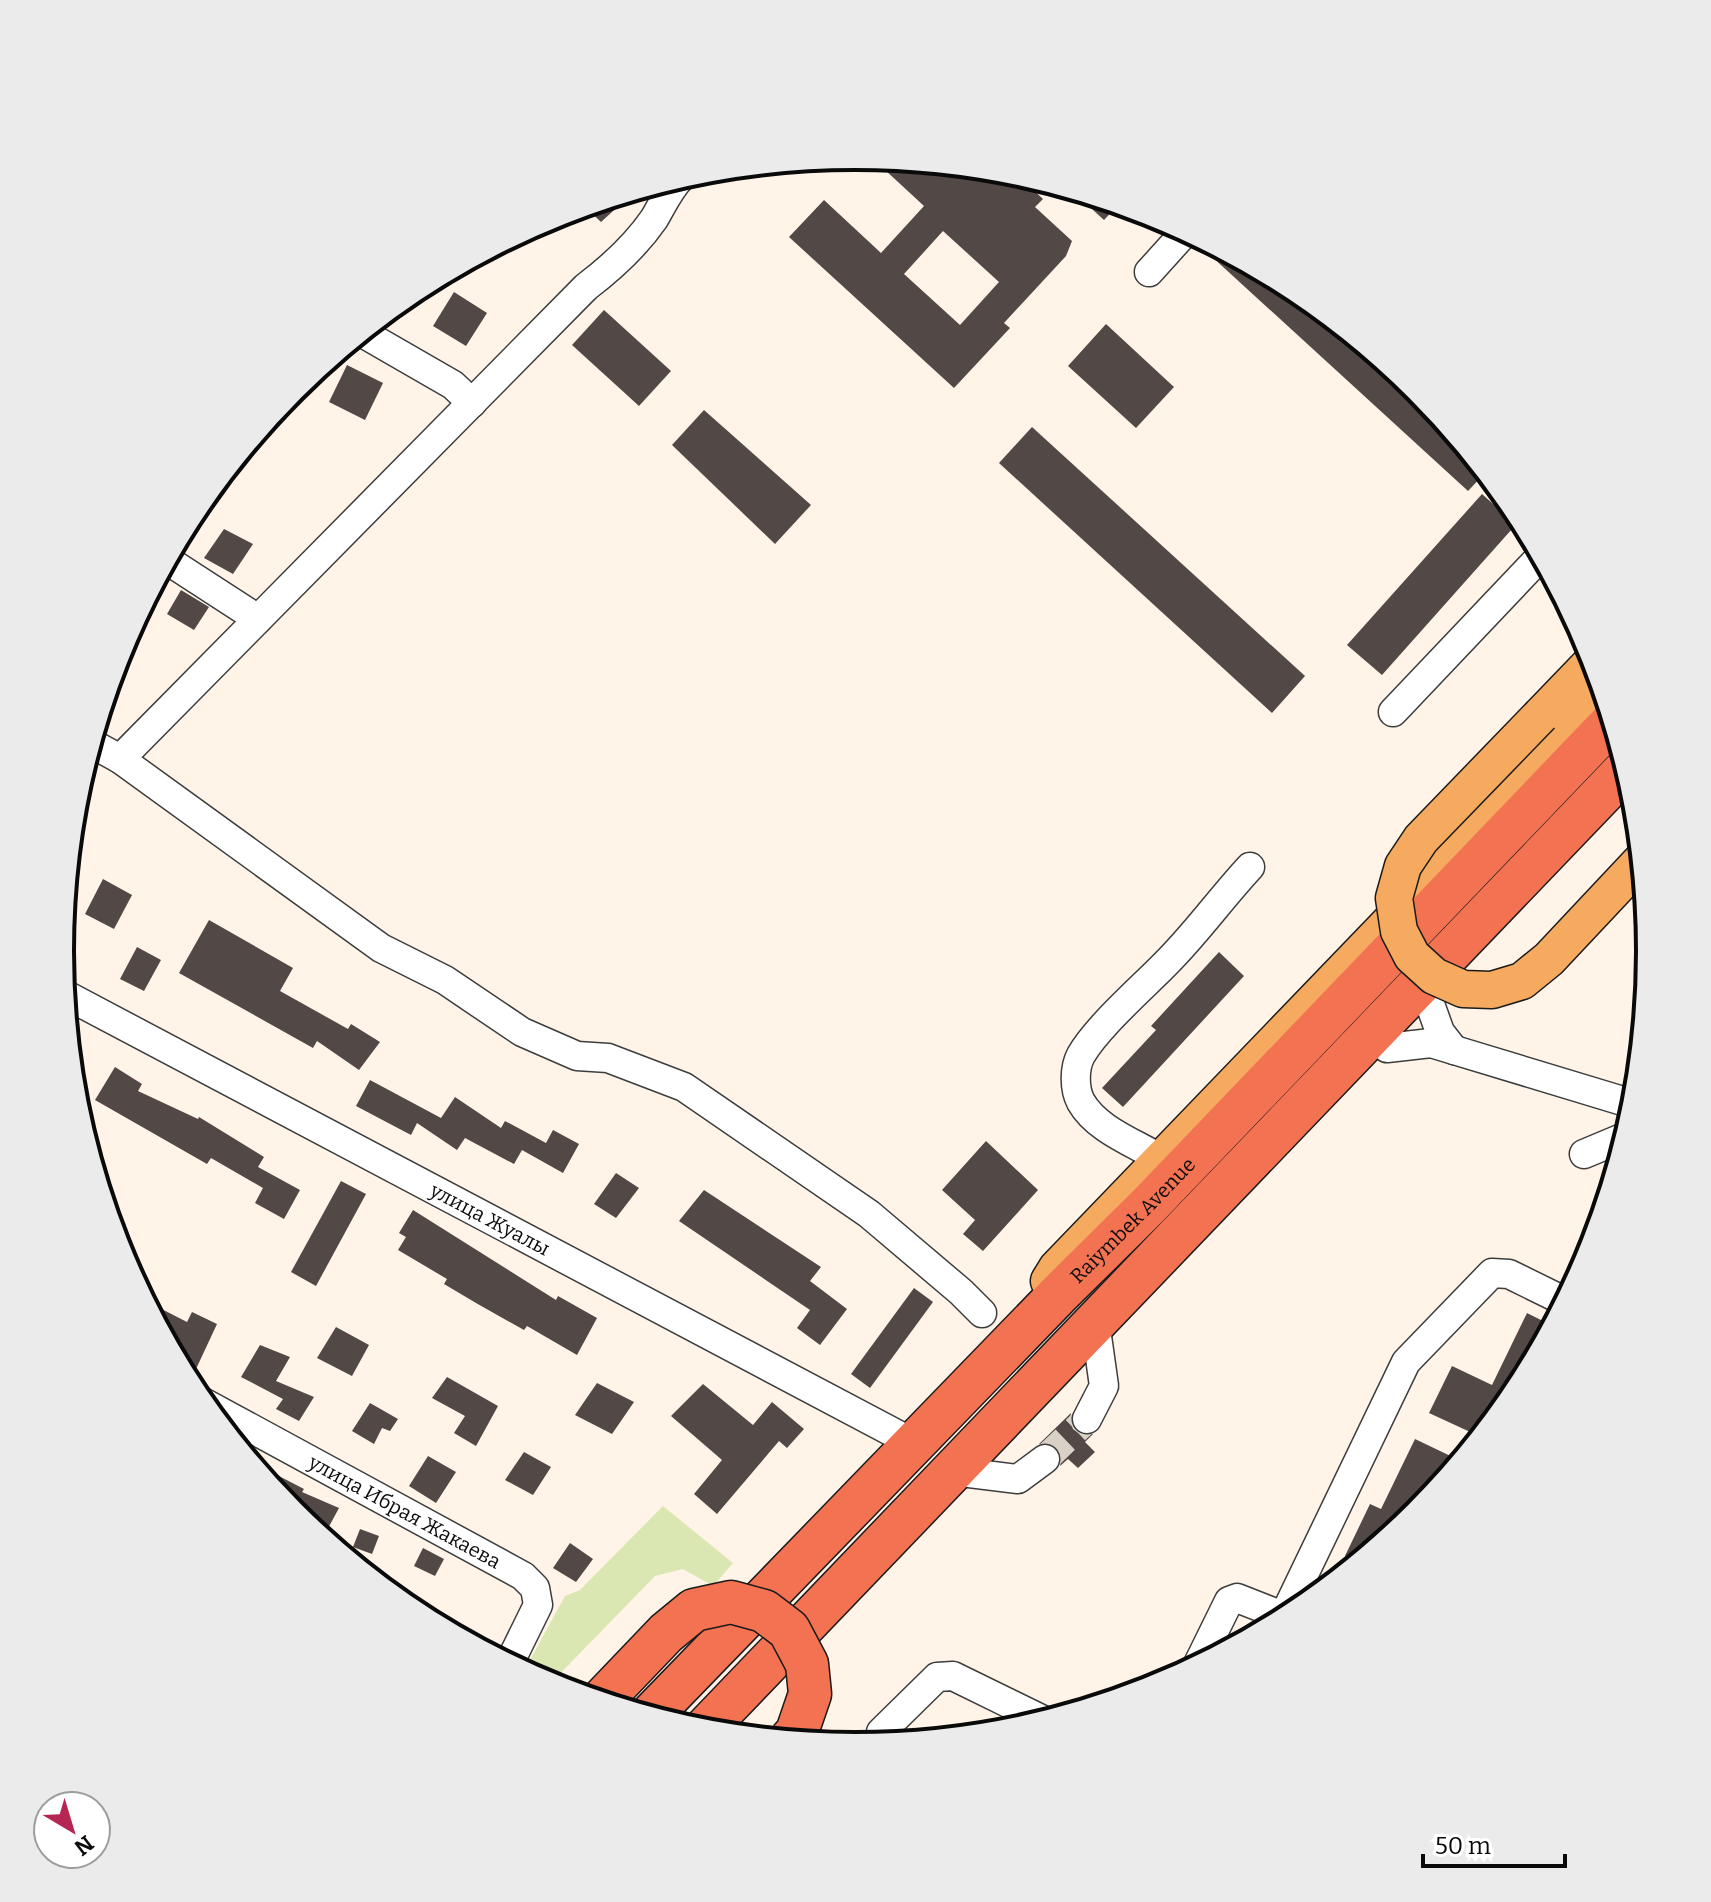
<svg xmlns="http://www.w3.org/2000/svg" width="1711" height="1902" viewBox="0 0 1711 1902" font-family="Bitter,serif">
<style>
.green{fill:#dbe7b3}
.building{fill:#524846;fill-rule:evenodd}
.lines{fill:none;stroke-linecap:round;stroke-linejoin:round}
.minor-tunnel{stroke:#dad1c6;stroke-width:28;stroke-dasharray:28 14;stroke-linecap:butt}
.minor-casing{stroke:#3d3d3d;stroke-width:31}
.major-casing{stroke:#1b1b1b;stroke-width:39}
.highway-casing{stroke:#1b1b1b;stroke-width:45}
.minor{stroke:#fff;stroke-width:28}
.major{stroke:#f6aa60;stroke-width:36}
.highway{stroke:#f27252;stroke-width:42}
.major-bridge-casing{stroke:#1b1b1b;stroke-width:39;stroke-linecap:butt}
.highway-bridge-casing{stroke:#1b1b1b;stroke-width:45;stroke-linecap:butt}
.major-bridge{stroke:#f6aa60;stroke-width:36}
.highway-bridge{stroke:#f27252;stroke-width:42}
.labels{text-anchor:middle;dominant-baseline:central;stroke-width:8;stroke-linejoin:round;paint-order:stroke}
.street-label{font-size:20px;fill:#0a0a0a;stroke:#fff}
.rim{fill:none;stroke:#0a0a0a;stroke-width:4}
</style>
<rect width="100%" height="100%" fill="#fff4e7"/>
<polygon class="green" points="663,1506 733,1563 713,1586 683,1569 655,1576 549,1685 524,1671 565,1596 580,1590"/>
<g class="building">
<path d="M 871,157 L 1014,172 L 1043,199 L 1035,207 L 1072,241 L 1066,256 L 1004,323 L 1010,328 L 954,388 L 789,237 L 824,200 L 881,253 L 924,206 ZM 943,231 L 999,282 L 960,325 L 904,274 Z"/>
<polygon points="1070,189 1119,204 1104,220"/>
<polygon points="636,190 601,222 584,206"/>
<polygon points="1201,238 1298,290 1418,389 1486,472 1468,491 1198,244"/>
<polygon points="454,292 487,313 466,346 433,326"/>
<polygon points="604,310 671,371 639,406 572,345"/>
<polygon points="1106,324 1174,387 1136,428 1068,366"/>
<polygon points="347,365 383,383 365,420 329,402"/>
<polygon points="704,410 811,505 775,544 672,445"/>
<polygon points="1032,427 1305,676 1272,713 999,463"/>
<polygon points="1482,494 1501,511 1504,520 1512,529 1382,675 1347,645"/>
<polygon points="224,529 253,544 233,574 204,558"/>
<polygon points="181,590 209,607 194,630 167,614"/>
<polygon points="103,879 132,895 114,929 85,914"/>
<polygon points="209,920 293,968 280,991 348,1029 351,1024 380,1042 359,1070 317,1041 313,1048 179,973"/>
<polygon points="137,947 161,960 144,991 120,979"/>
<polygon points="1219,952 1244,976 1123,1107 1102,1088 1156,1030 1151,1026"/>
<polygon points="115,1067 142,1084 138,1091 198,1119 199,1117 264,1157 258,1167 300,1190 284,1219 255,1203 263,1188 211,1158 207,1164 95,1100"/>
<polygon points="370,1080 441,1118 455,1097 501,1128 505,1121 546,1143 553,1130 579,1144 563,1173 522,1150 514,1164 465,1138 457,1150 417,1123 411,1135 356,1106"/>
<polygon points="986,1141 1038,1190 983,1251 963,1234 975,1220 942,1190"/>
<polygon points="616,1173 639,1188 616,1218 594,1204"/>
<polygon points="341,1181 366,1194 316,1286 291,1272"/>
<polygon points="704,1190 821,1267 810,1281 847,1309 820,1345 797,1328 810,1310 679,1221"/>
<polygon points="413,1210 556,1300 558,1296 597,1318 577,1355 527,1326 524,1330 476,1303 444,1284 447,1279 398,1250 406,1237 399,1233"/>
<polygon points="914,1288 933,1302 870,1388 851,1374"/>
<polygon points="144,1300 187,1322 192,1312 217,1324 196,1369 177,1360"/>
<polygon points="1527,1313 1553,1326 1517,1393 1481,1437 1429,1413 1452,1366 1492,1385"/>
<polygon points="336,1327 369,1345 352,1376 317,1358"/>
<polygon points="260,1345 290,1357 276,1381 314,1397 299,1421 276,1409 283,1399 241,1377"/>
<polygon points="447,1377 498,1406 476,1446 454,1433 465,1416 432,1398"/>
<polygon points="597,1383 634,1402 612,1434 575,1415"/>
<polygon points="703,1384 753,1425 772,1402 804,1429 787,1448 779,1441 717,1514 694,1494 722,1460 671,1416"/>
<polygon points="370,1403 398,1419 390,1431 382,1428 374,1444 352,1431"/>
<polygon points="1071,1413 1070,1421 1073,1429 1080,1434 1093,1434 1085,1442 1095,1452 1078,1468 1068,1459 1060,1466 1062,1456 1058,1448 1051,1443 1039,1444"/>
<polygon points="1415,1439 1461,1461 1418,1514 1359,1562 1345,1556 1370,1504 1381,1509"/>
<polygon points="524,1452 551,1467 533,1495 505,1480"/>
<polygon points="428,1456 456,1472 436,1503 409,1486"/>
<polygon points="277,1475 304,1489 302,1492 339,1508 326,1532 304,1522 293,1513 271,1486"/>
<polygon points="360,1529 379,1536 372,1554 353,1547"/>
<polygon points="570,1543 593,1559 576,1582 553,1568"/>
<polygon points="423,1548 444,1559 435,1576 414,1566"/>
</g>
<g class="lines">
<polyline class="minor-tunnel" points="1045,1459 1087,1419"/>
<g class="minor-casing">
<g id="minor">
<polyline points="1149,272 1187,230"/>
<polyline points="361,332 453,385 472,403"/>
<polyline points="1518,511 1520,514"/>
<polyline points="167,560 258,619"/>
<polyline points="1393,712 1542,555"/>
<polyline points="91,743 120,759 381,948 445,980 522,1032 577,1056 608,1058 684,1087 869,1214 961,1292 982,1313"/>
<path d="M 120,759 L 586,287 C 611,268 636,245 654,219 C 663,204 669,189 682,176"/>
<path id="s1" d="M 64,994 L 915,1444"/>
<polyline points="1430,1004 1440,1032 1454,1050"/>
<polyline points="1387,1048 1431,1043 1636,1105"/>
<polyline points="1584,1154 1627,1136"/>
<path d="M 1161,1159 C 1135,1143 1097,1130 1081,1102 C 1074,1089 1074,1068 1081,1055 C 1099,1024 1148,983 1173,956 C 1200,928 1223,896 1250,867"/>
<path id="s2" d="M 201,1401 L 523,1576 L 535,1588 L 538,1605 L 509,1664"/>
<polyline points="1087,1419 1104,1386 1095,1322"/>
<polyline points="953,1471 1018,1479 1045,1459"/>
<polyline points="1281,1622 1406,1362 1492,1273 1509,1274 1566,1302"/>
<polyline points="1197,1666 1229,1601 1237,1598 1283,1616"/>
<polyline points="880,1744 881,1732 937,1677 953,1676 1045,1721"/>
</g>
</g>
<g class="major-casing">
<g id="major">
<polyline points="1541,715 1594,660"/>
<polyline points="1049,1281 1057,1268 1606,698"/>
</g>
</g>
<g class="highway-casing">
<g id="highway">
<path id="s3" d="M 650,1716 L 1058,1295 L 1149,1205 L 1613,721"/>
<polyline points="703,1731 1627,768"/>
</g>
</g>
<use href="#minor" class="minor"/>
<use href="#major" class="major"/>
<use href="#highway" class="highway"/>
<g class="major-bridge-casing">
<polyline id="major-bridge" points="1541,715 1421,839 1403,866 1394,898 1399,931 1412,956 1434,976 1463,989 1492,990 1522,981 1549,959 1642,860"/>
</g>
<g class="highway-bridge-casing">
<polyline id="highway-bridge" points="601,1701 666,1633 694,1610 731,1602 764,1611 789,1630 807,1664 810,1694 797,1732 790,1740"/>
</g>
<use href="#major-bridge" class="major-bridge"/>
<use href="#highway-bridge" class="highway-bridge"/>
</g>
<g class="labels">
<g class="street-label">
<text stroke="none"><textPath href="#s1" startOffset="482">улица Жуалы</textPath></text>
<text stroke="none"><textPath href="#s3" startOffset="692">Raiymbek Avenue</textPath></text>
<text stroke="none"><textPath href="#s2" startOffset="232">улица Ибрая Жакаева</textPath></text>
</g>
</g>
<path d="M0 0H1711V1902H0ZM74 951a781 781 0 1 1 1562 0a781 781 0 1 1-1562 0Z" fill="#ebebeb" fill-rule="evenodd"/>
<path class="rim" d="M74 951a781 781 0 1 1 1562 0a781 781 0 1 1-1562 0Z"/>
<g transform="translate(72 1830) rotate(142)"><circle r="38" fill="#ffffff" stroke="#9d9d9d" stroke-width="2"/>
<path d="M0-6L14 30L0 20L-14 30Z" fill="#b52652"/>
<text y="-12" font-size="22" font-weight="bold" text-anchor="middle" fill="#0a0a0a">N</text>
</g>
<path d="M1423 1854v12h142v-12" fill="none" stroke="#0a0a0a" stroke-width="4"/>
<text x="1435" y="1854" font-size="24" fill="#0a0a0a" stroke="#ffffff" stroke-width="6" paint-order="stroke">50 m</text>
</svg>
